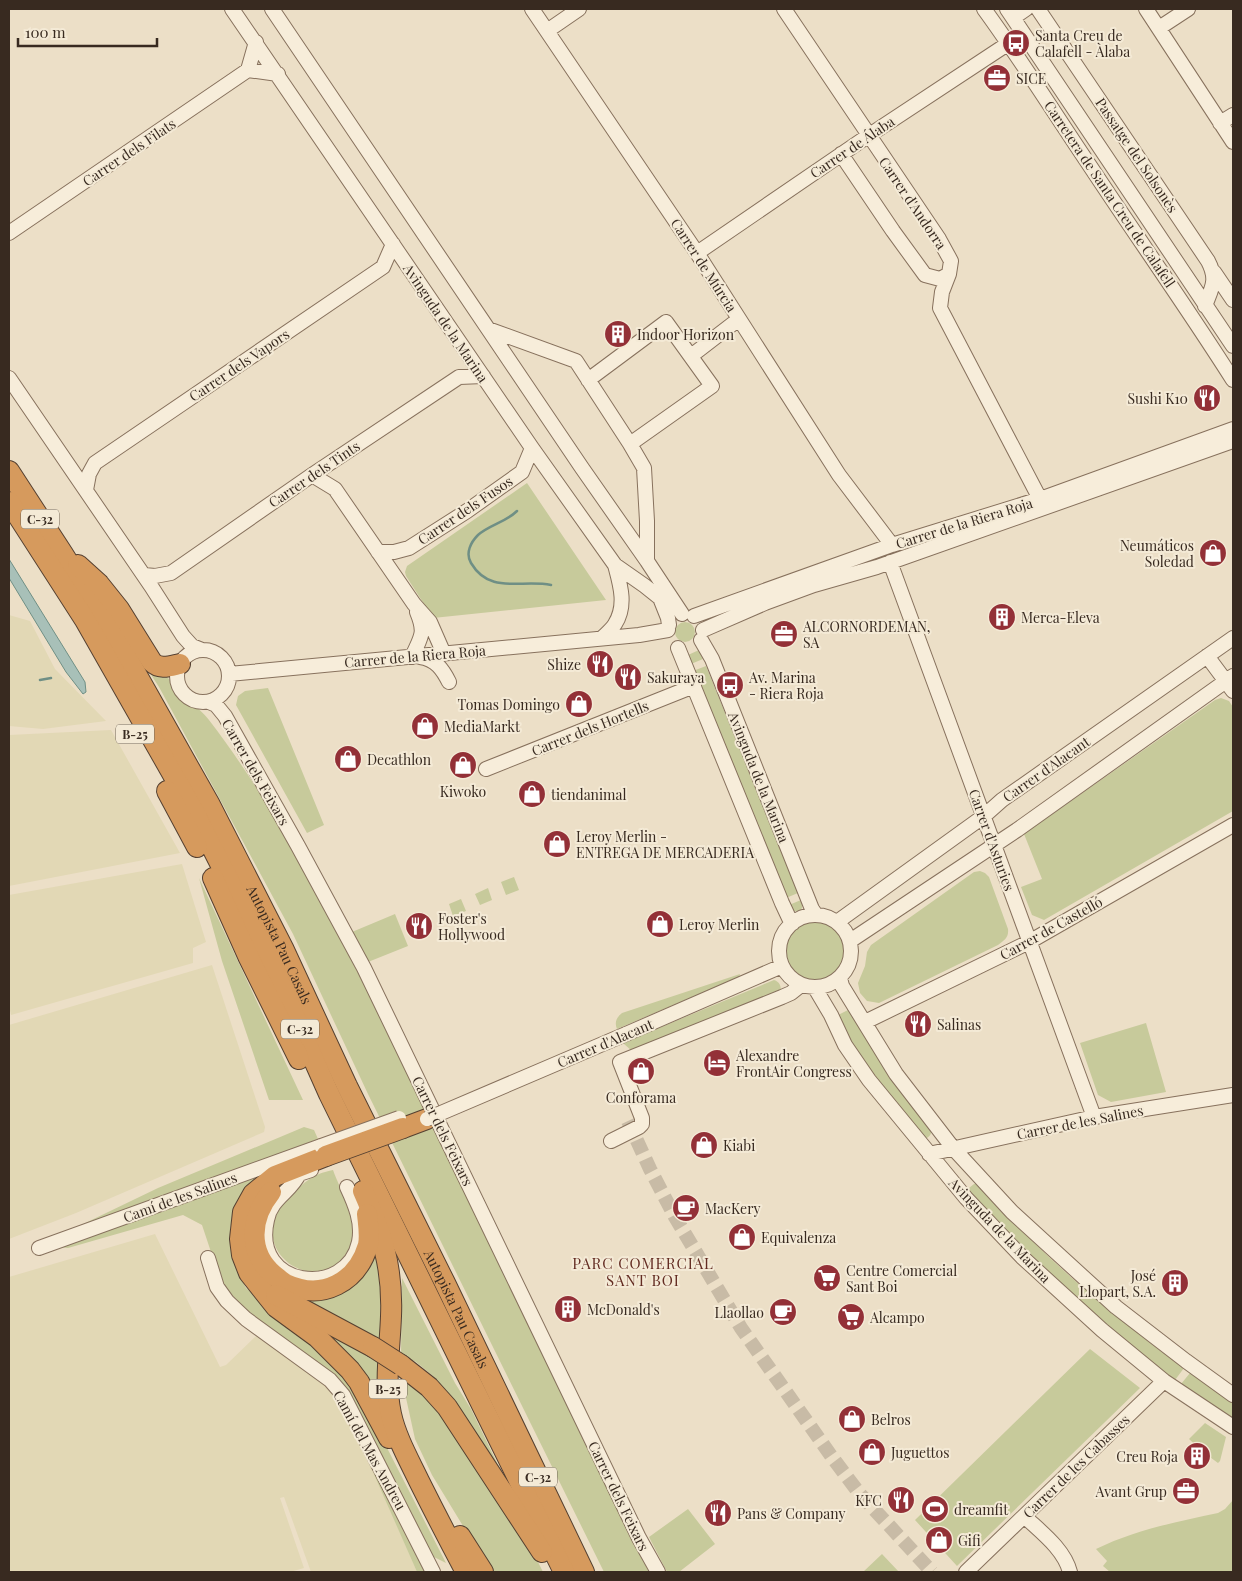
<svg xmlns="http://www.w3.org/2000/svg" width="1242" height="1581" font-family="'Playfair Display',serif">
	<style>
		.farmland { fill: #e2d8b5 }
		.green { fill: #c7ca9b }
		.water { fill: #a8c0b8; stroke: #6f8f85 }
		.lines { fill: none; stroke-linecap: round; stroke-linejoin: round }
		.stream { stroke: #6f8f85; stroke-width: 2.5 }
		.minor-tunnel { stroke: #c8bba6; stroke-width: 14; stroke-dasharray: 14 7; stroke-linecap: butt }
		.minor-casing { stroke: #87715d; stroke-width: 16 }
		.highway-casing { stroke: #554031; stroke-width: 22 }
		.minor { stroke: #f7edda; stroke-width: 14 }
		.highway { stroke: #d69a5d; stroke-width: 20 }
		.minor-bridge-casing { stroke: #87715d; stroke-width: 16; stroke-linecap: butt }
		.highway-bridge-casing { stroke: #554031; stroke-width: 22; stroke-linecap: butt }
		.minor-bridge { stroke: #f7edda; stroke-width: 14 }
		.highway-bridge { stroke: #d69a5d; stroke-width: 20 }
		.labels { text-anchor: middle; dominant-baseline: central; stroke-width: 4; stroke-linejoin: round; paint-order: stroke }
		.shield { fill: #f4ead6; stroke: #706457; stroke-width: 1 }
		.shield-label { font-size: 12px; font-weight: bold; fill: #382a20 }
		.poi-label { font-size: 14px; fill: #382a20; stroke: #f4ead6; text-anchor: start }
		.street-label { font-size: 14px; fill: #382a20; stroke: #f4ead6 }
		.neighbourhood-label { font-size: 15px; letter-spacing: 1px; fill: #632c22; stroke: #f4ead6 }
	</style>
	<rect width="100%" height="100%" fill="#ecdfc7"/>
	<path class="farmland" d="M9,615L30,621L55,669L106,721L43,729L9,726Z
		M111,730L180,853L9,886V735Z
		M182,864L206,942L193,948V963L11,1015L9,1006V895Z
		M212,965L265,1127L264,1132L76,1213L9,1239V1025Z
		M155,1234L220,1367L226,1365L258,1334L332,1389L353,1424L417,1572H311L284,1497L280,1498L304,1568L290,1572H9V1277Z"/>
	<path class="green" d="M527,483L606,600L433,618L406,576L405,572L407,566Z
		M675 632a10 10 0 1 1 20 0a10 10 0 1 1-20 0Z
		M699,650L703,659L691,664L688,655Z
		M140,658C150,664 162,671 170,680C175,685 175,692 180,698C183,702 188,703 193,706C199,708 205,715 209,720C279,811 329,916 381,1018C473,1201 557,1389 649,1572H604L368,1094L293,934L159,687Z
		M706,666L798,893L786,898L693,671Z
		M268,688L324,825L307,833L236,705L238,696L245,691Z
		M1221,698L1229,701L1233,707V811L1044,920L1032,915L1021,887L1042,879L1024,834L1215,700Z
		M980,871L985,873L989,877L1008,929C1009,938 1004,940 998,945L879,1003L867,1001L860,993L858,983L865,966L867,952L871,945L974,872Z
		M514,877L519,890L506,895L501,882Z
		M199,878L303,1100H269L222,961Z
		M488,888L492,900L480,905L475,894Z
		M461,899L466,911L453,916L449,904Z
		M801,900C803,905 803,907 800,911H792L789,905Z
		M395,914L408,946L368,962L352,932Z
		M785 952a31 31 0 1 1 62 0a31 31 0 1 1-62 0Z
		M740,974L739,977L617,1029C614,1022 617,1017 622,1013Z
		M774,980C780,982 781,986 781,992L632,1051L623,1043Z
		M850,1009C872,1052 901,1091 931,1129C932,1134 930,1137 925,1139L889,1099L852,1044L836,1016Z
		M1146,1023L1166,1092L1111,1102L1098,1095L1080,1043Z
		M304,1127L314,1130L318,1139L80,1229L77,1227L158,1188Z
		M333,1170C340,1189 354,1215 354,1235C354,1242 349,1249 345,1255C315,1298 245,1251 284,1203C291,1193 307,1179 319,1174C323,1172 329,1171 333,1170Z
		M265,1171L236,1207L231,1222L230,1246L233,1260L240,1277L246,1288L299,1332L347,1378L384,1442L446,1563L430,1555L341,1386L276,1335L239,1303L221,1282L202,1225L183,1215L68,1248L58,1247Z
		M974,1184H977C1001,1208 1025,1234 1050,1258C1092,1297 1137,1334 1184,1368L1175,1380L1142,1355L1039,1267L968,1191L969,1188Z
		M375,1245L381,1297L380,1342L290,1294Z
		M402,1278L455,1383L471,1409L514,1498L433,1376L416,1362L401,1354Z
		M306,1319L380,1361L381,1402Z
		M1090,1349L1140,1388L957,1566L915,1520Z
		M1190,1373L1233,1403V1421L1181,1384Z
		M401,1375L416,1387L447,1420L524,1534L543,1572H491L432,1475L415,1439Z
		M1205,1423L1226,1437L1220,1461L1218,1463L1203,1452L1189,1439Z
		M373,1472L385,1488L429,1572H417Z
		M1233,1500V1571L1231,1572H1110L1103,1566L1107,1561L1096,1549C1135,1530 1176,1522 1218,1513L1225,1509Z
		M688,1509L715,1544L679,1572H667L649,1537Z
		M882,1554L899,1572H863Z"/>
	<path class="water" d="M9,559L85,682L86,692L83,694L66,672L9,578Z"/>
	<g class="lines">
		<path class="stream" d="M517,511C506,522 489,525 478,535C471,542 465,553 471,563C490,595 521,579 551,585
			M40,680L51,678"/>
		<path class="minor-tunnel" d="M628,1121L650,1169L675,1217L741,1328L832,1457L859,1493L932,1572"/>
		<g class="minor-casing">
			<path id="minor" d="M232,9L532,448L615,565L645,586L660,598L668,618L669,625
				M272,9L582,468L647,561L682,614
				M532,9L697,253L839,475L892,545
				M784,9L939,239L951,261L949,274L940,279L925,275L893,231L841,154
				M984,9C1022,61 1056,116 1092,169C1139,240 1188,309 1233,380
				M1007,9L1233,346
				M1038,9L1208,261C1218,280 1212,287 1205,306
				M1146,9L1233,142
				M1013,18L1026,9
				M1159,28L1188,9
				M547,31L579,9
				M248,70L278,74
				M1220,123L1233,115
				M9,233L248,70L256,42
				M697,253L868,136L1009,43
				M1214,272L1233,300
				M949,274L942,292L940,308L1040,499
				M488,329L576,361L630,444L644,468L647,521V561
				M691,356L739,319
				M9,378L151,586L183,636L192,646L202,650
				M588,380L666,322L712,386L630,444
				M312,475L335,489L414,604L430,622L444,654
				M86,490L89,474L95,463L383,267L393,244
				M378,552H394L409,548L467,511L522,472L532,448
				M890,562L1094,1117
				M144,575L155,576L171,573L312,475L459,377L483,376
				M694,616L892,545L1040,499L1233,429
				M703,630L765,603L814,585L877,567L1233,441
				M602,638C606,634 612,629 615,624C627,605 620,584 615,565
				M701,640L712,659L812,909L816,915
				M678,648L782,903L789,918L793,923
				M177 676a26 26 0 1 1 52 0a26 26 0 1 1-52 0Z
				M1207,656L1233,691
				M412,657C421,636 426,634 417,612
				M420,657C436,659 443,670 449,682
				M229,674L639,635L668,630
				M209,702L216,705L225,716L298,846L364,968L639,1538L658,1572
				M486,769L694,686
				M779 951a36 36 0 1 1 72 0a36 36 0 1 1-72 0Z
				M837,922L984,816L1002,800L1233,638
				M850,941L1017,830L1233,676
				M840,978L842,986L896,1074L953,1148L1012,1212L1116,1307L1186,1361L1233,1395
				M815,988L831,1015L845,1045L869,1080L966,1198L1022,1257L1102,1330L1164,1381L1233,1427
				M865,1022L1029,942L1233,825
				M626,1034L782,966
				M611,1141L639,1127L642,1124V1118L620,1062L782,997L791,993L801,985
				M929,1154L1094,1117L1233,1095
				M311,1170L299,1174C291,1192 271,1198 267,1220C251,1289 347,1299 359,1242C363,1223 355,1204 347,1187
				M39,1248L321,1146
				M208,1258L217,1287L227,1301L246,1319L330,1380L343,1395L433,1572
				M1024,1516C1041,1532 1064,1549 1070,1572
				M966,1572L1164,1381"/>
		</g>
		<g class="highway-casing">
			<g id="highway">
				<path id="s1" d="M9,471L63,554L121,647L210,805L283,948L347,1086L445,1283L584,1572"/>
				<path d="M9,502L85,620L193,810L272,966L329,1094L564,1572"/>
				<path d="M78,565L99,584L119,609L152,662C160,670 170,666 180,664"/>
				<path d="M167,791L197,847"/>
				<path d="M213,878L248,956L299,1059"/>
				<path d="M403,1128L427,1119"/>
				<path d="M326,1156L275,1176L253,1194L243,1212L240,1239L242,1255L249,1273L276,1307L317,1337L350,1370L359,1382L389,1438"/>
				<path d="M363,1191C382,1234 393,1267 391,1316C390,1348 384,1382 391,1414C396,1437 409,1460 419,1481C434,1511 450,1542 466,1572"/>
				<path d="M271,1192C250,1218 247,1252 274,1275C278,1278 282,1282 286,1284C323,1301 357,1282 368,1245C370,1235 368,1224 367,1214"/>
				<path d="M276,1295L373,1347"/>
				<path d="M401,1365L429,1387L447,1407L542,1552"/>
				<path d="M460,1536L483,1572"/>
			</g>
		</g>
		<use href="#minor" class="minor"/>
		<use href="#highway" class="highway"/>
		<g class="minor-bridge-casing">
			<path id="minor-bridge" d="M427,1119L626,1034
				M321,1146L399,1118"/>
		</g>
		<g class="highway-bridge-casing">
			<path id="highway-bridge" d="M326,1156L403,1128
				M373,1347L401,1365"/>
		</g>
		<use href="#minor-bridge" class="minor-bridge"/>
		<use href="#highway-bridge" class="highway-bridge"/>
	</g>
	<defs>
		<g id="bus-disc" transform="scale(1.4375)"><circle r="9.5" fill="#933037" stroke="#f4ead6"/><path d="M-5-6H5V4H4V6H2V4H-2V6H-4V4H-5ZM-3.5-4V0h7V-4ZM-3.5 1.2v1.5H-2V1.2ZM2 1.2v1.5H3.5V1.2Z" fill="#fff"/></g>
		<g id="office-disc" transform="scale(1.4375)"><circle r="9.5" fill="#933037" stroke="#f4ead6"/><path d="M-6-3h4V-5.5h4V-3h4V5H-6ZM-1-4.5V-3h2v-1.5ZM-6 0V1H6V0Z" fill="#fff"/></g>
		<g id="building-disc" transform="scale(1.4375)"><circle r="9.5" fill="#933037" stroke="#f4ead6"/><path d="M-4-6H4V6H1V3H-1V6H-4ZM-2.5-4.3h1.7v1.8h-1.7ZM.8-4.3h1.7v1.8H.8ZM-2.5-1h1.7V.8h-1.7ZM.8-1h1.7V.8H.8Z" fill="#fff"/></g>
		<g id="restaurant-disc" transform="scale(1.4375)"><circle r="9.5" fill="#933037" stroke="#f4ead6"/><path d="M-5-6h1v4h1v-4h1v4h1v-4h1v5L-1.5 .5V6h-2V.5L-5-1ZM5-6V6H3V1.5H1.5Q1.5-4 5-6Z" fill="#fff"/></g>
		<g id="shop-disc" transform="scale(1.4375)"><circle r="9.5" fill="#933037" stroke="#f4ead6"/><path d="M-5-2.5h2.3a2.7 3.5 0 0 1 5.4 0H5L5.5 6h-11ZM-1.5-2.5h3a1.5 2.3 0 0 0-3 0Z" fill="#fff"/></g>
		<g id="hotel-disc" transform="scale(1.4375)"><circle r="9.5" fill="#933037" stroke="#f4ead6"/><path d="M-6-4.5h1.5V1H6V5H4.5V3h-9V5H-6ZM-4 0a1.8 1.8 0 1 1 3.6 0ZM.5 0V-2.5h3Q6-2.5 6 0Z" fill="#fff"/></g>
		<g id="cafe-disc" transform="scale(1.4375)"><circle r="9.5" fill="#933037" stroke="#f4ead6"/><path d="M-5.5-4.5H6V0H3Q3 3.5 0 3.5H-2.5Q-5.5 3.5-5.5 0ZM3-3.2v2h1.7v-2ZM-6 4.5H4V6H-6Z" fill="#fff"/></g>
		<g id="supermarket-disc" transform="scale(1.4375)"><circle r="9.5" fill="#933037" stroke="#f4ead6"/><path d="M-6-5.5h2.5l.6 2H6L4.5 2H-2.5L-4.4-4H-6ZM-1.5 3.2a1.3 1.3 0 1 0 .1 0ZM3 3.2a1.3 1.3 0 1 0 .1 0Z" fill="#fff"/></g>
		<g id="stadium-disc" transform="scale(1.4375)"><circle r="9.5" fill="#933037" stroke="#f4ead6"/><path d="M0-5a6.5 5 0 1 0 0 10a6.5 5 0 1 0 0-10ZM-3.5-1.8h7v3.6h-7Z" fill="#fff"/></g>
	</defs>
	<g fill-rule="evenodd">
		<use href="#bus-disc" x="1016" y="43"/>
		<use href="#office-disc" x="997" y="78"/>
		<use href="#building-disc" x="618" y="334"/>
		<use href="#restaurant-disc" x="1207" y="398"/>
		<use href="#shop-disc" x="1213" y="553"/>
		<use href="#building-disc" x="1002" y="617"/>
		<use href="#office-disc" x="784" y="634"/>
		<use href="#restaurant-disc" x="600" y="664"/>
		<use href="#restaurant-disc" x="628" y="677"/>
		<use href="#bus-disc" x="730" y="685"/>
		<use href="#shop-disc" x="579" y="704"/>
		<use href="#shop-disc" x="425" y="726"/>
		<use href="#shop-disc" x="348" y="759"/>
		<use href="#shop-disc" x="463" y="765"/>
		<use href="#shop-disc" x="532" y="794"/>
		<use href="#shop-disc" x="557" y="844"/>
		<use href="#shop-disc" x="660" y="924"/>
		<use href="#restaurant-disc" x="419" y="926"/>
		<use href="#restaurant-disc" x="918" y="1024"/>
		<use href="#hotel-disc" x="717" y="1063"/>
		<use href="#shop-disc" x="641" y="1071"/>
		<use href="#shop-disc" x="704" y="1145"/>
		<use href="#cafe-disc" x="686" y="1208"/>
		<use href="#shop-disc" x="742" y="1237"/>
		<use href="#supermarket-disc" x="827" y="1278"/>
		<use href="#building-disc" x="1175" y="1283"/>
		<use href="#building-disc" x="568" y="1309"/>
		<use href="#cafe-disc" x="783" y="1312"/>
		<use href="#supermarket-disc" x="851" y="1317"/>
		<use href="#shop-disc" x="852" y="1419"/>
		<use href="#shop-disc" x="872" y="1452"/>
		<use href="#building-disc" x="1197" y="1456"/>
		<use href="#office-disc" x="1186" y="1491"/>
		<use href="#restaurant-disc" x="901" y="1500"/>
		<use href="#stadium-disc" x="935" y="1509"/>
		<use href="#restaurant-disc" x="718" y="1513"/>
		<use href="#shop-disc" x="939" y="1540"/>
	</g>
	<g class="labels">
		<g class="shield">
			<rect x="21" y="509.5" width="38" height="19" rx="4"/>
			<rect x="116" y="724.5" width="38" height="19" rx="4"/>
			<rect x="281" y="1019.5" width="38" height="19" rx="4"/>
			<rect x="369" y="1379.5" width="38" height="19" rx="4"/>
			<rect x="519" y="1467.5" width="38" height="19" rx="4"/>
		</g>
		<g class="shield-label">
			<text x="40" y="519">C-32</text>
			<text x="135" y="734">B-25</text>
			<text x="300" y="1029">C-32</text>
			<text x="388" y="1389">B-25</text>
			<text x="538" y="1477">C-32</text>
		</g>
		<g class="poi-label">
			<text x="1035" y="35">Santa Creu de<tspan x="1035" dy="16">Calafell - Àlaba</tspan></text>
			<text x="1016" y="78">SICE</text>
			<text x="637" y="334">Indoor Horizon</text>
			<text x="1188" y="398" text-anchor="end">Sushi K10</text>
			<text x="1194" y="545" text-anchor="end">Neumáticos<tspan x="1194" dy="16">Soledad</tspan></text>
			<text x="1021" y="617">Merca-Eleva</text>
			<text x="803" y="626">ALCORNORDEMAN,<tspan x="803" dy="16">SA</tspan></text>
			<text x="581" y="664" text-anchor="end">Shize</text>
			<text x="647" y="677">Sakuraya</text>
			<text x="749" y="677">Av. Marina<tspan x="749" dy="16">- Riera Roja</tspan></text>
			<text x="560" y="704" text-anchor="end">Tomas Domingo</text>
			<text x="444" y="726">MediaMarkt</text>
			<text x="367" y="759">Decathlon</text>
			<text x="463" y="791" text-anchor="middle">Kiwoko</text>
			<text x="551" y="794">tiendanimal</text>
			<text x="576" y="836">Leroy Merlin -<tspan x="576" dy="16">ENTREGA DE MERCADERIA</tspan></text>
			<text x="438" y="918">Foster's<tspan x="438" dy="16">Hollywood</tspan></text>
			<text x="679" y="924">Leroy Merlin</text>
			<text x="937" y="1024">Salinas</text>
			<text x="736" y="1055">Alexandre<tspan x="736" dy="16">FrontAir Congress</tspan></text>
			<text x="641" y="1097" text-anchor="middle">Conforama</text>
			<text x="723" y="1145">Kiabi</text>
			<text x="705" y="1208">MacKery</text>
			<text x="761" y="1237">Equivalenza</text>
			<text x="846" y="1270">Centre Comercial<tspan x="846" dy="16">Sant Boi</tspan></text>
			<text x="1156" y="1275" text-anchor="end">José<tspan x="1156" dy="16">Llopart, S.A.</tspan></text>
			<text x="587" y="1309">McDonald's</text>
			<text x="764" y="1312" text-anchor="end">Llaollao</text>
			<text x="870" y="1317">Alcampo</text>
			<text x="871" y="1419">Belros</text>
			<text x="891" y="1452">Juguettos</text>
			<text x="1178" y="1456" text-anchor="end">Creu Roja</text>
			<text x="1167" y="1491" text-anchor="end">Avant Grup</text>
			<text x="882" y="1500" text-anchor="end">KFC</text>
			<text x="954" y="1509">dreamfit</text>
			<text x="737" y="1513">Pans &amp; Company</text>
			<text x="958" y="1540">Gifi</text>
		</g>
		<g class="street-label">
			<text transform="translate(852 147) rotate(-34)">Carrer de Álaba</text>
			<text transform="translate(129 152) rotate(-34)">Carrer dels Filats</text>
			<text transform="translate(1137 155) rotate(56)">Passatge del Solsonès</text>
			<text transform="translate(1110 194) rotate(56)">Carretera de Santa Creu de Calafell</text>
			<text transform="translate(913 203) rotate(56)">Carrer d'Andorra</text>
			<text transform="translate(704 265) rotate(57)">Carrer de Múrcia</text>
			<text transform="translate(446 323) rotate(56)">Avinguda de la Marina</text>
			<text transform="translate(239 365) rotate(-34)">Carrer dels Vapors</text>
			<text transform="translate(314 474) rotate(-34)">Carrer dels Tints</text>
			<text transform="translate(465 510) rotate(-34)">Carrer dels Fusos</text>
			<text transform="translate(964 523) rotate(-17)">Carrer de la Riera Roja</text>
			<text transform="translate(415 656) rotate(-5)">Carrer de la Riera Roja</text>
			<text transform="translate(590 728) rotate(-22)">Carrer dels Hortells</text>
			<text transform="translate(1046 769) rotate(-35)">Carrer d'Alacant</text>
			<text transform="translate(256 772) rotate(60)">Carrer dels Feixars</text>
			<text transform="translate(759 777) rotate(68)">Avinguda de la Marina</text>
			<text transform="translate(992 840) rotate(70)">Carrer d'Asturies</text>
			<text transform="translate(1051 928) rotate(-29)">Carrer de Castelló</text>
			<text stroke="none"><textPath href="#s1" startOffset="546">Autopista Pau Casals</textPath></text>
			<text transform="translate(605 1043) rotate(-23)">Carrer d'Alacant</text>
			<text transform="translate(1080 1122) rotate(-11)">Carrer de les Salines</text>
			<text transform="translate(443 1131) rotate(64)">Carrer dels Feixars</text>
			<text transform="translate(180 1197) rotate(-20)">Camí de les Salines</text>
			<text transform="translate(1000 1230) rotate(46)">Avinguda de la Marina</text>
			<text stroke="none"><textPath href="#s1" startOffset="951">Autopista Pau Casals</textPath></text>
			<text transform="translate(370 1450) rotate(61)">Camí del Mas Andreu</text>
			<text transform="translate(1076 1466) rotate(-44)">Carrer de les Cabasses</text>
			<text transform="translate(619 1496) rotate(64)">Carrer dels Feixars</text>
		</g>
		<g class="neighbourhood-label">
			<text x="643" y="1263">PARC COMERCIAL<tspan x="643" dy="17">SANT BOI</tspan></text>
		</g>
	</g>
	<rect width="1242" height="1581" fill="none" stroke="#382a20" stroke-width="20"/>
	<path d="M18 38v8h139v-8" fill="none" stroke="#382a20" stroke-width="2.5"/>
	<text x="25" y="38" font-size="15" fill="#382a20" stroke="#f4ead6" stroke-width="4" paint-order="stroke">100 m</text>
</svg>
